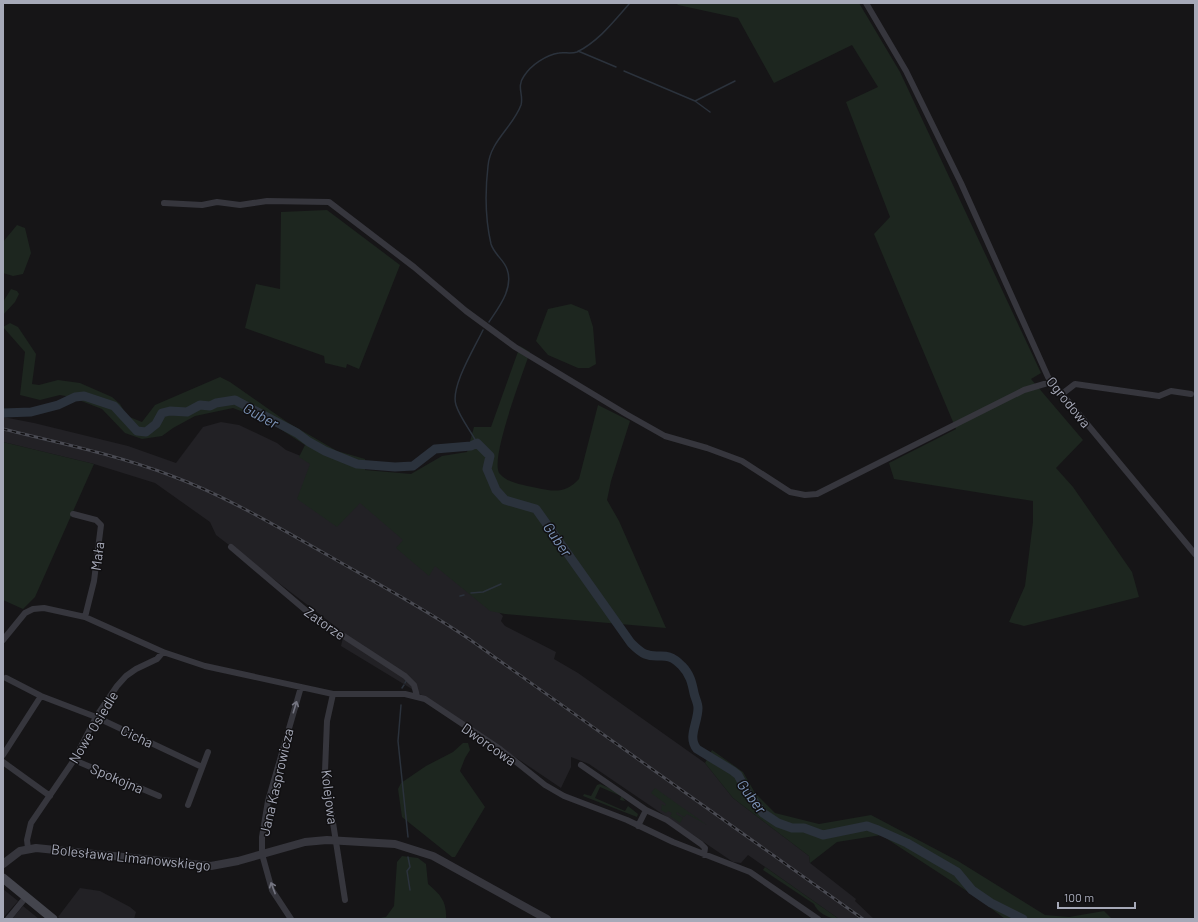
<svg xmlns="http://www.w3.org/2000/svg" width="1198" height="922" font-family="Barlow,sans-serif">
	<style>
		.built { fill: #222125 }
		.green { fill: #1d261f }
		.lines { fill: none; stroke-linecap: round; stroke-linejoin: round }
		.stream { stroke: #2b323c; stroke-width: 1.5 }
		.river { stroke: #2b323c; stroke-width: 9 }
		.minor { stroke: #36363d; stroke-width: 6 }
		.tertiary { stroke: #36363d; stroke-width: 8 }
		.secondary { stroke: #44454d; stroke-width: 9 }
		.rail-casing { stroke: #494a52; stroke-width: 3 }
		.rail { stroke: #111012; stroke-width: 1.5; stroke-dasharray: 4.5; stroke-linecap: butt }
		.oneway { stroke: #747581 }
		.labels { text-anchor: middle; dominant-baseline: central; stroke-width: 3; stroke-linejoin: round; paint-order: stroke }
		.street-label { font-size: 14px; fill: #a6a9b8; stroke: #111012 }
		.water-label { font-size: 15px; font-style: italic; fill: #7b92b6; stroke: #111012 }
	</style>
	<rect width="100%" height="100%" fill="#161517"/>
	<path class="built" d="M3,417L34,423L128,446L176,463L203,427L221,422L239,425L277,443L286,450L350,476L503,616L501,621L505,626L556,652L554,659L578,673L705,763L733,798L809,856L810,863L856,899L855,901L874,919H839L748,855L741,863L733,862L589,764L571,757V767L561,788L435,703L341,646L344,633L216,535L210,522L155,483L94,464L3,442Z
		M80,888L100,891L130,907L136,912L134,919H61L58,917Z
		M3,889L18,901L3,918Z
		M23,906L39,919H12Z"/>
	<path class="green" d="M676,3H859L900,72L1041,373L1031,379L1083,440L1056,468L1073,487L1132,572L1139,597L1024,626L1009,622L1025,586L1033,522V501L894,479L889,463L956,429L874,234L890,217L846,102L878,87L852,45L774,83L738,18L678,5Z
		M327,210L400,265L359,369L347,364L346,368L325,363L324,356L245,328L256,284L280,289L281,212Z
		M17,225L25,228L31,253L23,274L13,276L3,273V242Z
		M11,289L17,291L19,294L15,302L3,315V302Z
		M571,304L588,311L593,327L596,364L589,368H578L548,355L536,341L548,309Z
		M10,323L18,327L36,354L32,384L39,385L58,380L80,383L112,397L120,404L127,416L142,422L155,405L220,377L230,382L287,422L337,451L365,459V470L411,474L442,456L467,452L474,427H491L520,346L530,352C524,370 488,463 500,474C509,484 525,485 537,488C555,492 566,493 579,479L598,405L630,421L611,481L607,500L619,521L666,628L505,614L490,611L435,566L429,576L396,548L403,540L360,503L337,527L297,499L310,464L299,457L305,445L271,423L233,408L195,416L173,428L162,436L142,439L125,433L102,409L71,397L60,395L40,400L20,395L25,352L3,327Z
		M3,442L94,464L35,597L23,609L3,600Z
		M463,743H468L470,750L465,758L460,771L485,807L455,857H452L402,817L398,789L401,783L426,766L453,752Z
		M712,750L743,772L755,793L775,813L819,824L871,815L958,861L1045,915L1069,917L1104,911L1112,919H1005L979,899L881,835L837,842L810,863L809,856L733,798L705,763Z
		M600,784C609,788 621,792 625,801L620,800L621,796L600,787L595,798L625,811L628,806L638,814L637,817L583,796L584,794L591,796L597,785Z
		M655,788L707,825L687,814L684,817L677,812L676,814L683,818L680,823L670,816L672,813L668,811L666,813L661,810L662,804L665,806L666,804L651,793Z
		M402,856L418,858L426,864L428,884C441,895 447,902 446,919H374L386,917L394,906L397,862Z
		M765,867L839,919C828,919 817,912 814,904L763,870Z"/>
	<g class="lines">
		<path class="stream" d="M578,51L616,67
			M624,71L695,101L710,112
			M695,101L735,81
			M489,322C499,307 514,288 507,269C504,260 494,254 491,244C485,218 485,192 488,166C490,141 513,127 521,105C524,95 516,87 524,76C531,65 546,55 559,53C564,52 571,54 577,52C599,41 614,21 630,3
			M477,443C471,431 460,418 456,405C450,387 475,347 483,330
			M471,593L483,592L501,584
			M460,596L464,595
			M405,683L406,681
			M402,688L404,685
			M401,705L398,741L408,837
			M408,857L410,867L407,871L410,890"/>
		<path class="river" d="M3,413L31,412L58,405L75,397L84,396L114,406L137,431L146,432L156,424L162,413L170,411L187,412L200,405L210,406L216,403L235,400L297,433L309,442L325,451L357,464L395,467L413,466L435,449L471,446L477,443L490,456L487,469L496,490L505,500L536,509L631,643C635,647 640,652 645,654C659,660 666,649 682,666C690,674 692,683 694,693C695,698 698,703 698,708C698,723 687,737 697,749L733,771L738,775L747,792L763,813L778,823L792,828H804L823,835L867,826L878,830L907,843L957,872L972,890L991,903L1023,919"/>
		<path class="minor" d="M866,3L906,71L961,183L1048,377L1195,554
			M164,203L202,205L217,202L240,205L267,201L329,202L414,267L466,311L515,347L626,414L665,436L707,448L742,461L790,492L805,495L817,494L1024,390L1051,382
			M1062,394L1075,384L1159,396L1171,391L1191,394
			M73,514L96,520L101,525L94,581L85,617
			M231,547L310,614L405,676L414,685L417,696
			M3,640L25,613L33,609L44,608L85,617L163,652L205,666L333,694H405L425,699L500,749L545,785L564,796L627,820L673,842L750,872L818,919
			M6,678L41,696L96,717L202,767
			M333,694L327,721L325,771L345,900
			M3,755L41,696
			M74,760L159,796
			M3,762L50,796
			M581,765L646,810L667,820L701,844L705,848L704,855
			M188,805L208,752
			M638,826L646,810
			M28,848L27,840L31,823L74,760L96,717L117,686L126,676L136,669L157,659L163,652
			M8,919L26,897
			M291,919L272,890L262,854V837L268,801L301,687"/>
		<path class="tertiary" d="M3,864L20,851L36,848L211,866L238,861L305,842L327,840L395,844L433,856L547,919"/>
		<path class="secondary" d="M3,878L53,919"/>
		<g class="rail-casing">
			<path id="rail" d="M3,429C60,443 117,455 172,476C228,497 279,528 331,557C378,584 425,609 469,639L863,919"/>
		</g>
		<use href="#rail" class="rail"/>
	</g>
	<defs><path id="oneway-shaft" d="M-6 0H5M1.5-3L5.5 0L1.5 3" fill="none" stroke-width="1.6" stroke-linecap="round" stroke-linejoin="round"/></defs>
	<g class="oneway">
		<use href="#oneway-shaft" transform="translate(295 707) rotate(-73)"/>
		<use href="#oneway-shaft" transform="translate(273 888) rotate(-111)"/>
	</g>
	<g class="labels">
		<g class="street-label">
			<text transform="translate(1069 402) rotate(51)">Ogrodowa</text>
			<text transform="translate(97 556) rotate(-82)">Mała</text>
			<text transform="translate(325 623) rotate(35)">Zatorze</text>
			<text transform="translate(93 727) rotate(-59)">Nowe Osiedle</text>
			<text transform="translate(137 736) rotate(25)">Cicha</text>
			<text transform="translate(489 744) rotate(35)">Dworcowa</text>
			<text transform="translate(117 778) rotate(23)">Spokojna</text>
			<text transform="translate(276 782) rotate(-77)">Jana Kasprowicza</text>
			<text transform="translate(330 797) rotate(83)">Kolejowa</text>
			<text transform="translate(131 857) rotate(6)">Bolesława Limanowskiego</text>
		</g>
		<g class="water-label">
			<text transform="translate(261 415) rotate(29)">Guber</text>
			<text transform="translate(558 539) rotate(55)">Guber</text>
			<text transform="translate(752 796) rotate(53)">Guber</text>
		</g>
	</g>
	<rect width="1198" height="922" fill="none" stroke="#a6a9b8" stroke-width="8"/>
	<path d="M1058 902v6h77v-6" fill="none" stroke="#a6a9b8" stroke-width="2"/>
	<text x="1064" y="902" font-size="12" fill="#a6a9b8" stroke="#111012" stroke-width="3" paint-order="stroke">100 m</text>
</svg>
